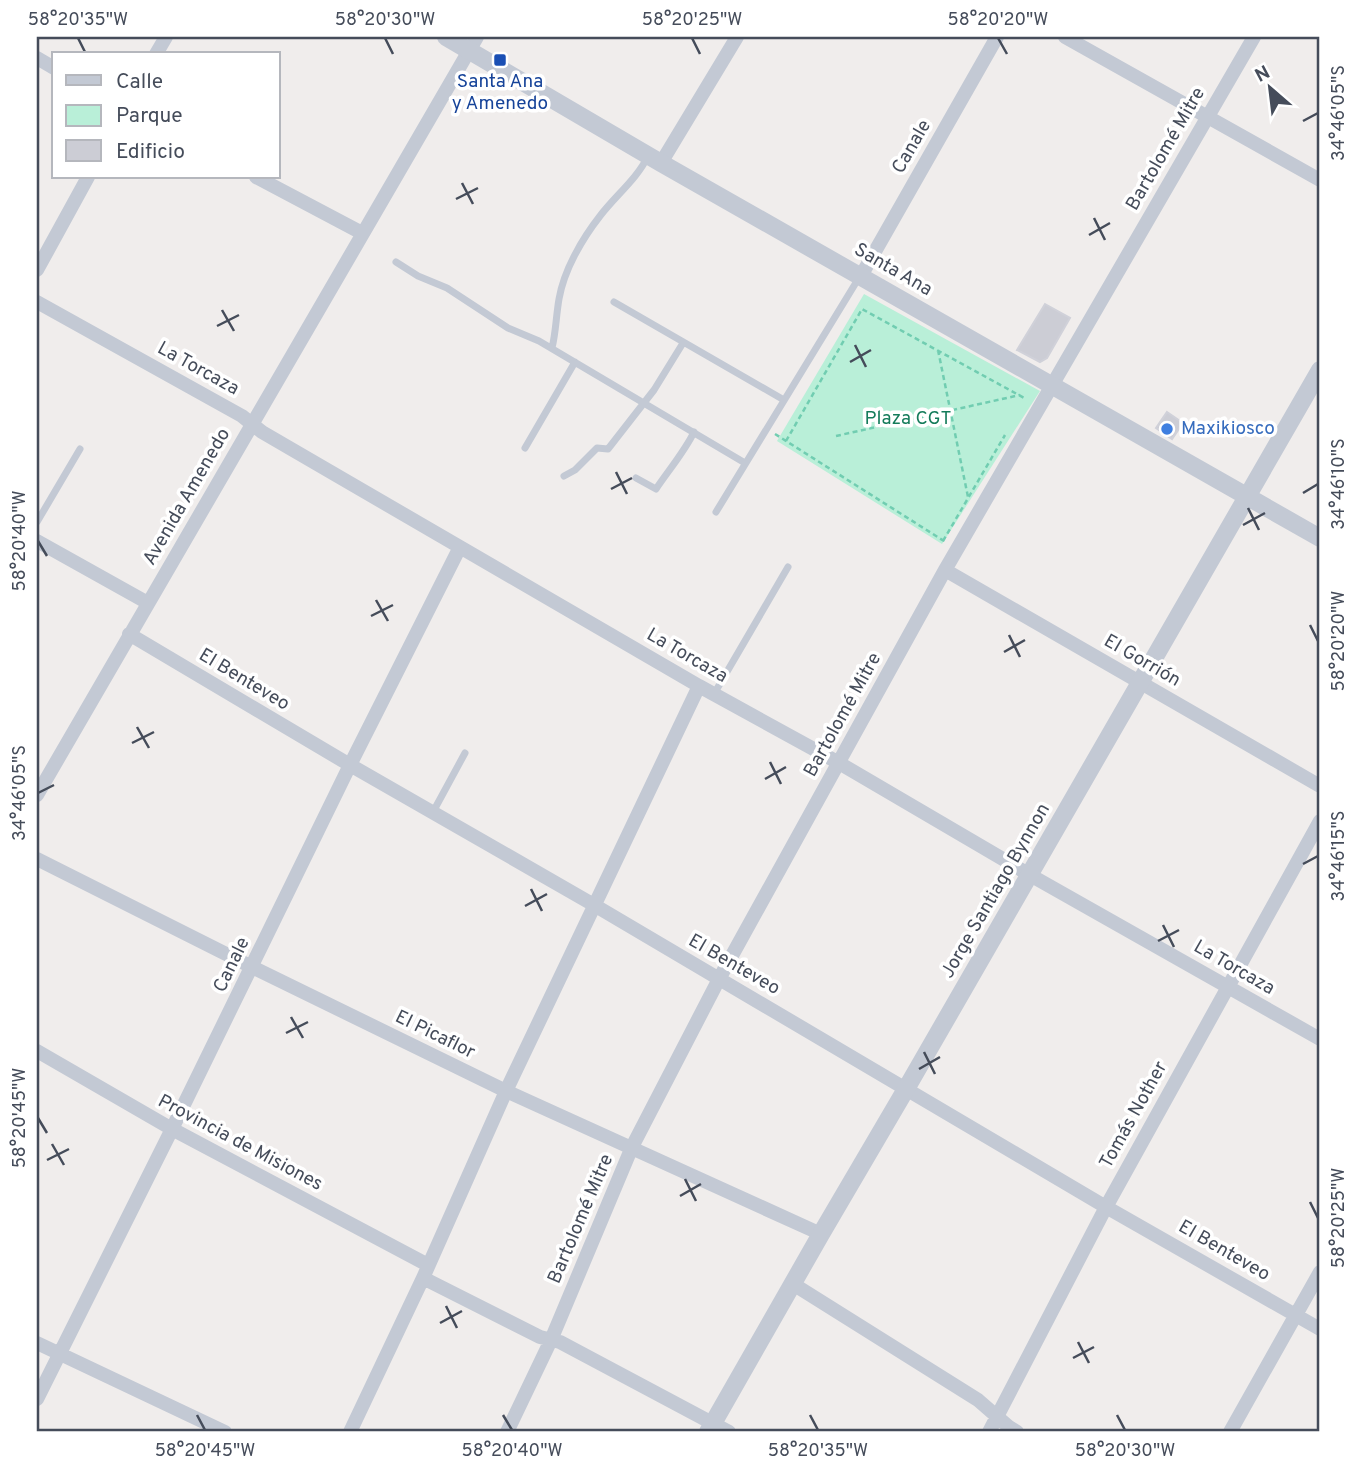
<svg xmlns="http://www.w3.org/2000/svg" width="1357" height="1469" font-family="Overpass,sans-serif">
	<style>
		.green { fill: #b9efd8 }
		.building { fill: #cccdd5; stroke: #d0d1d9; stroke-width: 2 }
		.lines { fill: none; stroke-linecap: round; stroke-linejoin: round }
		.path { stroke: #71cdb1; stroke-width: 2.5; stroke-dasharray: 5 3.5; stroke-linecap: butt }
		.service { stroke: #c3c9d4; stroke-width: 7 }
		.minor { stroke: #c3c9d4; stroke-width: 14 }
		.tertiary { stroke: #c3c9d4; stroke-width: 18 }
		.ticks { fill: none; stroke: #454c5a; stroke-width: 2.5 }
		.transit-dot { fill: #1a4fb4; stroke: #fff; stroke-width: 2.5 }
		.shop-dot { fill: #3f7fe0; stroke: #fff; stroke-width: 2.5 }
		.labels { text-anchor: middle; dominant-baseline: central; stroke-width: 7; stroke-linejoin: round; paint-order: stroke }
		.transit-label { font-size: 19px; fill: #164399; stroke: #fff }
		.street-label { font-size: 19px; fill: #454c5a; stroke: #fff }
		.park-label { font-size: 19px; fill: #157c5b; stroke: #fff }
		.shop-label { font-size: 19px; fill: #366cbe; stroke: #fff; text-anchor: start }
		.neatline { fill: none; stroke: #454c5a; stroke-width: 2.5 }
		.ticks-label { font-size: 18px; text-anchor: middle; fill: #454c5a }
	</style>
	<rect width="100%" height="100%" fill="#f0edec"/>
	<path class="green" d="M864,294L1040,391L942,544L777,441Z"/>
	<path class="building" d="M1045,304L1070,318L1047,358L1040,362L1017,350Z
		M1167,412L1183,423L1172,439L1156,428Z"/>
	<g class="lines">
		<path class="path" d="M938,350L968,497
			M775,434L944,541
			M836,436L1020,395
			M786,441L862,309L1026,399
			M943,541L1005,435"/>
		<path class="service" d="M396,262L418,276L447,288L508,328L539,341L745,463
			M614,302L784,400
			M552,348C556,332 556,316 559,299C564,270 582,239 600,216C615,196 637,179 648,156
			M525,448L575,362
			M564,476L575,470L597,448L608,449L654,390L683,343
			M636,478L656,489C668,471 685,451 694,432
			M716,512L860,276
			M37,522L80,449
			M714,694L788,567
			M433,812L465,753"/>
		<path class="minor" d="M1065,37L1320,180
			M156,54L166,37
			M37,58L54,68
			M661,163L737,37
			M256,177L362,233
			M37,270L88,177
			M861,276L997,37
			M37,302L242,416L262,432L699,686L839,763L1030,875L1320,1039
			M37,541L148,603
			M945,570L1320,786
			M129,634L350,765L594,905L1106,1207L1320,1329
			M37,795L477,37
			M37,859L252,967L506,1091L821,1234
			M37,1051L172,1129L428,1265
			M423,1278L540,1337L560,1342L729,1432
			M793,1284L978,1400L1009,1427L1017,1432
			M37,1343L225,1432
			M37,1399L172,1129L350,765L460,547
			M350,1432L423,1278L506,1091L699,686
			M507,1432L551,1340L632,1147L719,979L945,570L1254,37
			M989,1432L1106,1207L1320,821
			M1230,1432L1320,1272"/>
		<path class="tertiary" d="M446,37L661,163L1320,538
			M708,1432L821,1234L906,1089L1320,370"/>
	</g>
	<path class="ticks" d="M78,38L86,54M385,38L393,54M692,38L700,54M998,38L1007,54M1303,121L1318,113M462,183L473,204M456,199L478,188M1094,218L1105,240M1089,235L1110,223M222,310L234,331M217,326L239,315M855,345L866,367M850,362L871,350M616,472L627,494M611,489L632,478M1303,493L1318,484M1248,508L1259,530M1243,525L1265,513M38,541L47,556M376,600L388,621M371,616L393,605M1310,625L1318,641M1009,635L1020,657M1004,652L1025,640M137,727L149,748M132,743L154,732M770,762L781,784M765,779L786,767M38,793L54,785M1303,864L1318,856M531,889L542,911M525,906L547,894M1163,925L1174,947M1158,941L1179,930M291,1017L303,1038M286,1033L308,1022M924,1052L935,1074M919,1069L940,1057M38,1118L47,1133M52,1144L64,1165M47,1160L69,1149M685,1179L696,1201M680,1196L701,1184M1310,1202L1318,1218M446,1306L457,1328M440,1323L462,1311M1078,1342L1089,1363M1073,1358L1094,1347M197,1415L205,1430M503,1415L512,1430M810,1415L818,1430M1117,1415L1125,1430"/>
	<rect class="transit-dot" x="493" y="53" width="14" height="14" rx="3.5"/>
	<circle class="shop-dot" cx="1167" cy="429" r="7"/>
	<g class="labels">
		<g class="transit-label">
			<text x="500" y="82">Santa Ana<tspan x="500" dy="22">y Amenedo</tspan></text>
		</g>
		<g class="street-label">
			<text transform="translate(912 147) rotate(-60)">Canale</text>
			<text transform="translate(1166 149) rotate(-60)">Bartolomé Mitre</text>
			<text transform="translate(893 270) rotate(30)">Santa Ana</text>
			<text transform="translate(198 369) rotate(29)">La Torcaza</text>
			<text transform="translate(187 497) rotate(-60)">Avenida Amenedo</text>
			<text transform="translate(687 656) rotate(30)">La Torcaza</text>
			<text transform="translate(1142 661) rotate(30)">El Gorrión</text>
			<text transform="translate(244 680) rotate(31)">El Benteveo</text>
			<text transform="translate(843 715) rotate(-61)">Bartolomé Mitre</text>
			<text transform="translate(996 891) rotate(-60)">Jorge Santiago Bynnon</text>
			<text transform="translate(232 965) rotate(-64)">Canale</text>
			<text transform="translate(734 965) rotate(30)">El Benteveo</text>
			<text transform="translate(1234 968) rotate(30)">La Torcaza</text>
			<text transform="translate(435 1035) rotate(26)">El Picaflor</text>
			<text transform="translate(1134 1115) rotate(-61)">Tomás Nother</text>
			<text transform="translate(240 1143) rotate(28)">Provincia de Misiones</text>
			<text transform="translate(581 1219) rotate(-67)">Bartolomé Mitre</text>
			<text transform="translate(1224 1251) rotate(30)">El Benteveo</text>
		</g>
		<g class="park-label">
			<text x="908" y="419">Plaza CGT</text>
		</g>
		<g class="shop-label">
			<text x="1181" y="429">Maxikiosco</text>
		</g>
	</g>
	<rect width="1357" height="1469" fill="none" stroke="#ffffff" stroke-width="77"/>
	<rect x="52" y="52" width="228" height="126" fill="#ffffff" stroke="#b5b7bd" stroke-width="2"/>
	<rect x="66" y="75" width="35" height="10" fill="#c3c9d4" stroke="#b5b7bd" stroke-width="2"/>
	<text x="116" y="88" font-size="21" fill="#454c5a">Calle</text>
	<rect x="66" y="105" width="35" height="21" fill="#b9efd8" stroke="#b5b7bd" stroke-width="2"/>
	<text x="116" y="122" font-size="21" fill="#454c5a">Parque</text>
	<rect x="66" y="140" width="35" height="21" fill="#cccdd5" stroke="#b5b7bd" stroke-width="2"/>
	<text x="116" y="158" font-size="21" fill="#454c5a">Edificio</text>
	<g transform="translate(1270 88) rotate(332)" stroke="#ffffff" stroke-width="5" paint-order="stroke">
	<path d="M0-5L12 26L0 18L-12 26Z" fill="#454c5a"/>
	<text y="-10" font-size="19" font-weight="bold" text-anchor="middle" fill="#454c5a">N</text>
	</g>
	<rect x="38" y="38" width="1280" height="1392" class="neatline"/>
	<g class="ticks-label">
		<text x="78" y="25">58°20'35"W</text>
		<text x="385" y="25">58°20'30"W</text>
		<text x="692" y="25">58°20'25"W</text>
		<text x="998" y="25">58°20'20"W</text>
		<text transform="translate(1338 113) rotate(-90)" y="6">34°46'05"S</text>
		<text transform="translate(1338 484) rotate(-90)" y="6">34°46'10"S</text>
		<text transform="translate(19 541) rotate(-90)" y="6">58°20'40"W</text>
		<text transform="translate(1338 641) rotate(-90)" y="6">58°20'20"W</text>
		<text transform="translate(19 793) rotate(-90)" y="6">34°46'05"S</text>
		<text transform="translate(1338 856) rotate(-90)" y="6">34°46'15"S</text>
		<text transform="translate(19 1118) rotate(-90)" y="6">58°20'45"W</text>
		<text transform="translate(1338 1218) rotate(-90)" y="6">58°20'25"W</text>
		<text x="205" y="1456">58°20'45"W</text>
		<text x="512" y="1456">58°20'40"W</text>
		<text x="818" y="1456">58°20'35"W</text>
		<text x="1125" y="1456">58°20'30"W</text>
	</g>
</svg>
